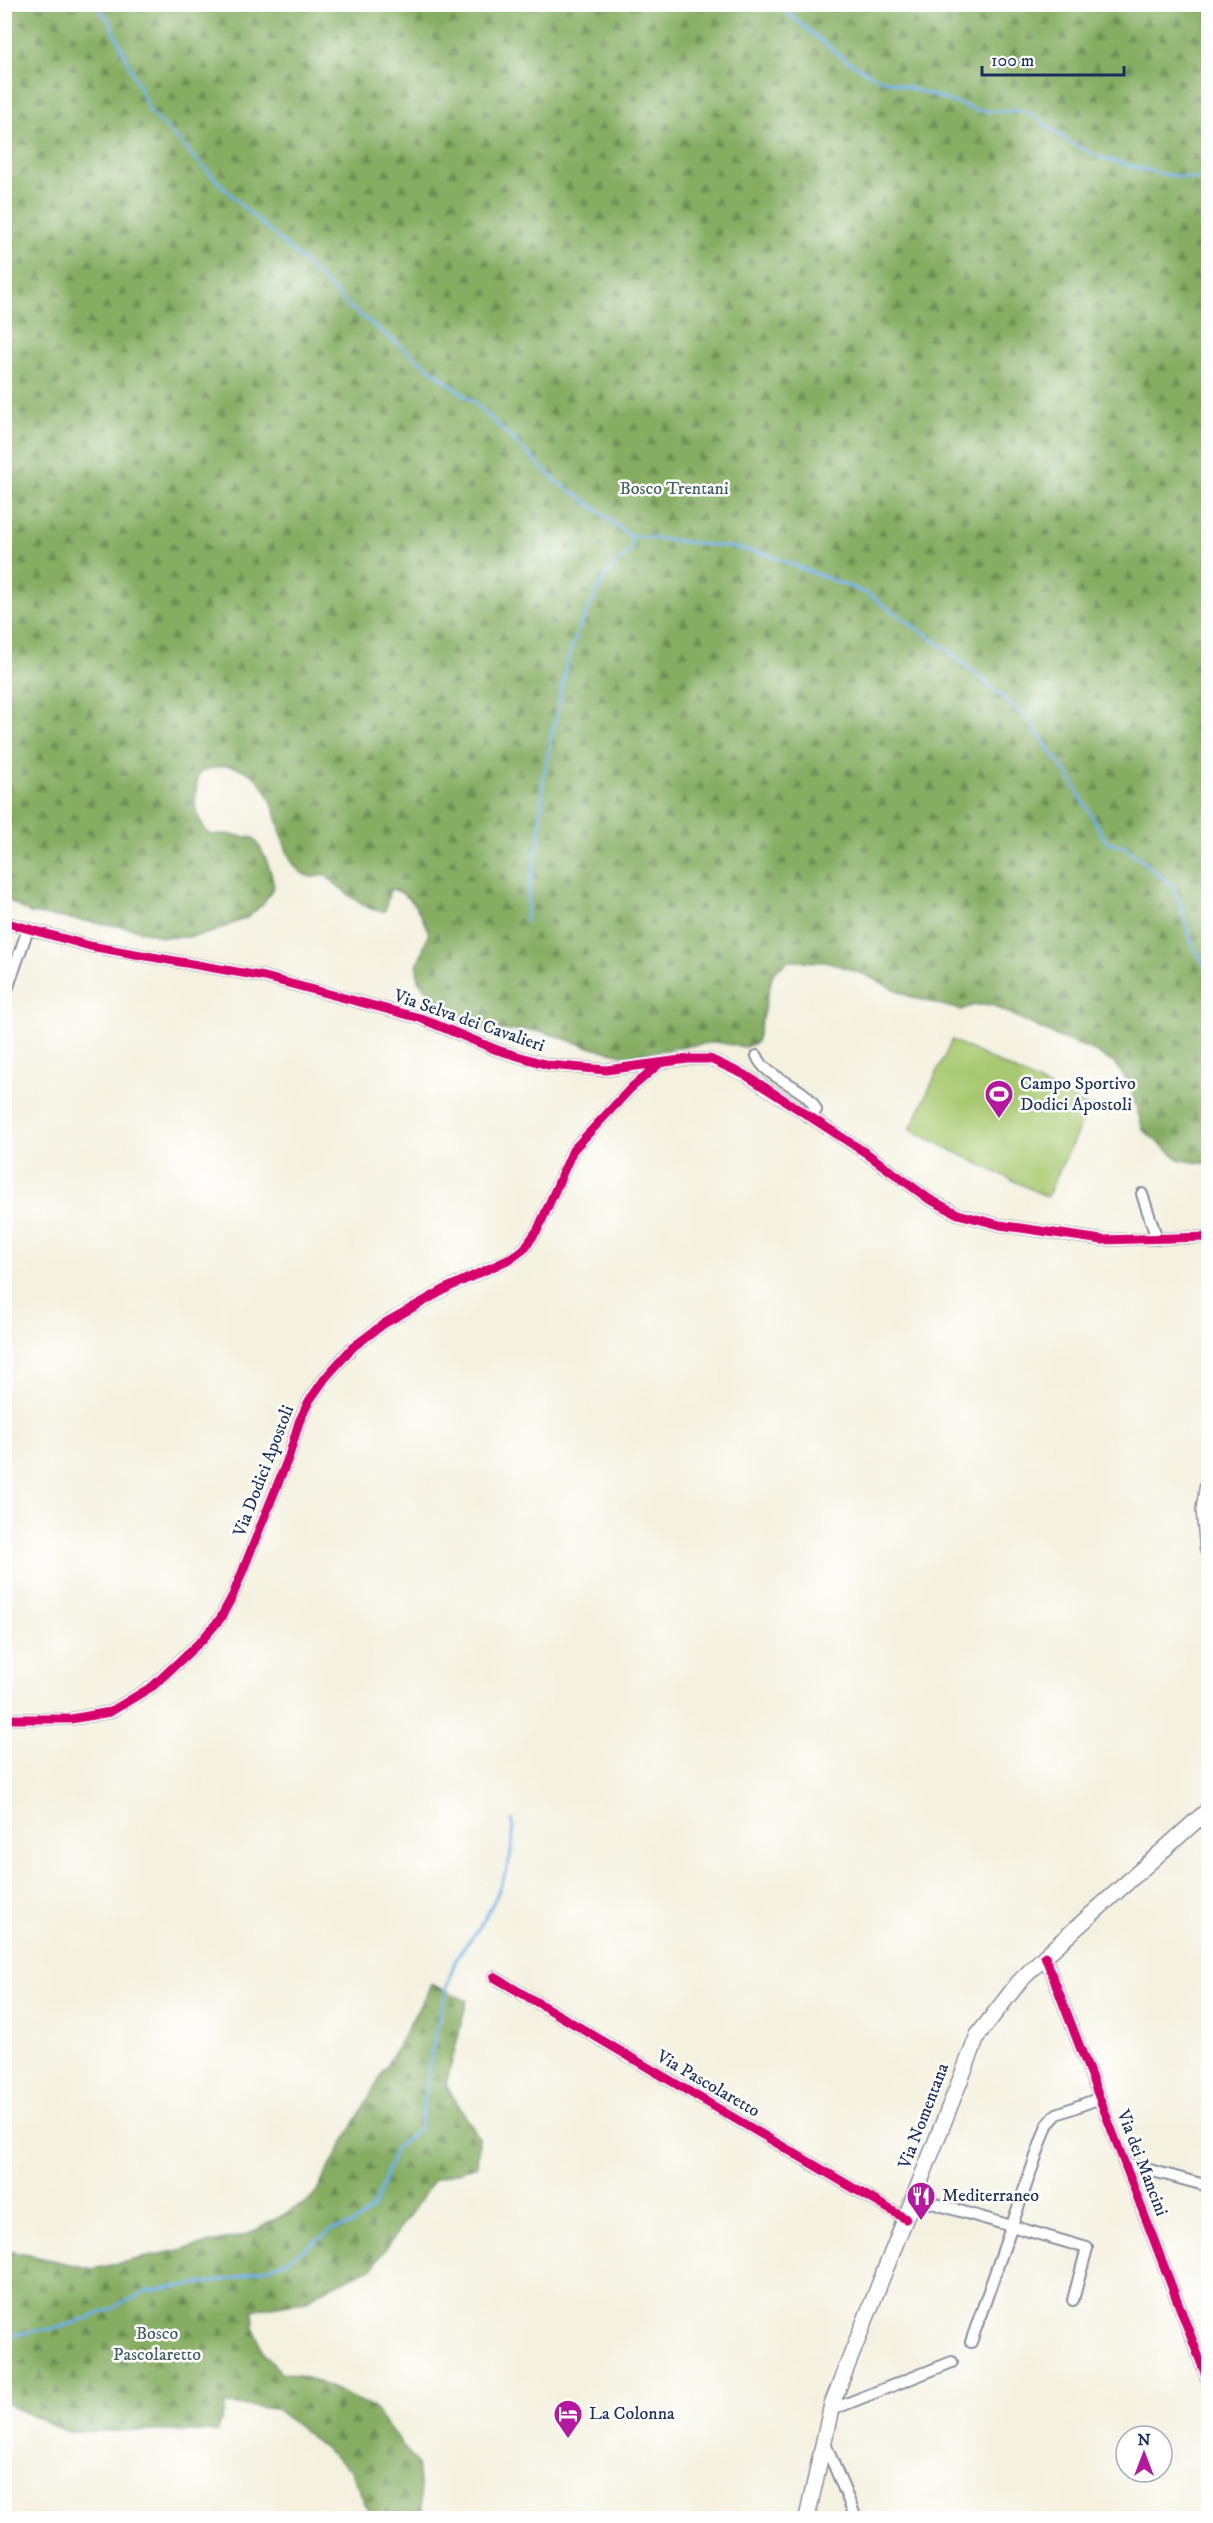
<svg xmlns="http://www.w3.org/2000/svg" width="1213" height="2523" font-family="'IM FELL DW Pica',serif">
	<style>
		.green { fill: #a9c970; stroke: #627c67; stroke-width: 1.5 }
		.forest { fill: url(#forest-firs); stroke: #506e60; stroke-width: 1.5 }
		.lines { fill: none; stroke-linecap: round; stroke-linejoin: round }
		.stream { stroke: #70b1e4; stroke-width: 3 }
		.street-casing { stroke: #88909e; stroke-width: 14 }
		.secondary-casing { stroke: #88909e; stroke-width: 18 }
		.street { stroke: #fff; stroke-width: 10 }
		.secondary { stroke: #fff; stroke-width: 15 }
		.cycleway-casing { stroke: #fff; stroke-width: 13 }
		.cycleway { stroke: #d6006c; stroke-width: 9 }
		.labels { text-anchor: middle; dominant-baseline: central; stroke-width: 5; stroke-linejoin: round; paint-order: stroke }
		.park-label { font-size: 18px; fill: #465d63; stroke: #fff }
		.street-label { font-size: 18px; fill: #1b2f5e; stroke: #fff }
		.poi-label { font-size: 18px; fill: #1b2f5e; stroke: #fff; text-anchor: start }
	</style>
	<defs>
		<pattern id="forest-firs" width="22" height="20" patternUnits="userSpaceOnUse" patternTransform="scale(1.5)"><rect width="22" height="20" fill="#86ad62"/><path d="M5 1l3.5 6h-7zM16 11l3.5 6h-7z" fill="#6d8d54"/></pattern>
	</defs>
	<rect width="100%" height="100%" fill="#fff"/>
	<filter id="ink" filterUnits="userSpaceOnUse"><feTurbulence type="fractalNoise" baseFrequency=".0167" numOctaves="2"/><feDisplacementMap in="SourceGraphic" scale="12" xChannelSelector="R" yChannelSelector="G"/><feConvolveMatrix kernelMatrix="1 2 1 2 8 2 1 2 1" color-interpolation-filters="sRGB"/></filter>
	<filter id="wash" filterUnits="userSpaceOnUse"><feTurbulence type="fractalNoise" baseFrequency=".008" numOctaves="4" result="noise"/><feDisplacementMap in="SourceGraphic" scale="24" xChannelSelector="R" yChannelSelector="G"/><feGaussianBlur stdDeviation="1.35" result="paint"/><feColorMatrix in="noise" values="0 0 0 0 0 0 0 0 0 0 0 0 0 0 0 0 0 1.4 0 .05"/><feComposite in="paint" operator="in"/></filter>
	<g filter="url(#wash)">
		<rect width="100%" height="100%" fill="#f4f1df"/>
		<path class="green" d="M952,1040L1089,1107L1047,1197L910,1130Z"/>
		<path class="forest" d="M5,4L1208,5V1164L1180,1160L1143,1130L1129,1083L1114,1063L1090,1049L1058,1037L992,1005H974L961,1010L911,997L863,974L829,962L789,961L773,973L756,1043L745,1047L715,1042L627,1056L589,1047L547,1033L528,1030L486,1031L442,1010L418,980L417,966L429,933C421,915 412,892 390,889L385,911C368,915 339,886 325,875C321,876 314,877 311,877C275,869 286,798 252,775C232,762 221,765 199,772C194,797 191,815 210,835L226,834L254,838C265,854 271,868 274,886L264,903L248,917L211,933L187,937H162L131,928L30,913L5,898Z
			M432,1984L467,2001L446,2085L479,2138L477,2166L435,2179L373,2267L323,2290L307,2301L253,2310L254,2326L263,2353L281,2372L314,2380L373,2407L417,2464L423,2518H371L351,2470L276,2409L226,2404L218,2431H66L5,2403V2250L93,2269L247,2235L312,2199Z"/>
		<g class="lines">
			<path class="stream" d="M96,4L110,22L150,112L241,205L298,256L351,308L475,403L557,482L581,497L629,535L632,545L630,551L607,573L580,626L569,655L543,777L540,834L529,890L526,922
				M776,4L843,58L873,76L980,111H1027L1071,143L1102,158L1157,173L1208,181
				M629,535L736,548L768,555L868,594L948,650L1027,718L1070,778L1106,841L1127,848L1173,886L1194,948L1208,971
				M4,2336L62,2327L109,2310L147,2291L232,2279L279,2264L303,2250L331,2230L350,2225L364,2216L373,2207L378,2197L396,2148L420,2127C427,2075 436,2021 452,1970C457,1952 470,1942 479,1928C497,1900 518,1853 512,1820"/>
		</g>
	</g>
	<g filter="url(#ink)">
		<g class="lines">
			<g class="street-casing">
				<path id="street" d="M4,922L90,946L265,977L420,1018L497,1050L548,1065L606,1070L688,1059H710L747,1076L866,1153L929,1199L958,1214L1000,1225L1102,1240L1208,1237
					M4,998L28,929
					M757,1056C767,1081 806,1084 816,1110L809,1117
					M1142,1194L1157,1239
					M4,1719H71L110,1712L153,1686L202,1640L220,1619L233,1595L289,1456L299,1422L309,1401L326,1377L353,1347L385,1323L449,1287L512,1258L524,1249L538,1229L573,1150L631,1088L659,1064
					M1045,1956L1208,2381
					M494,1977L906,2219
					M1124,2163L1208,2186
					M915,2198L1087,2248L1073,2300
					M971,2342L1047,2125L1057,2114L1100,2098
					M831,2410L952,2362
					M824,2441L856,2518"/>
			</g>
			<g class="secondary-casing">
				<path id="secondary" d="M1208,1483L1204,1510L1208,1551
					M807,2518L832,2404L978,2035L1019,1982L1045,1956L1208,1810"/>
			</g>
			<use href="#street" class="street"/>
			<use href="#secondary" class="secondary"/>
			<g class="cycleway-casing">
				<path id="cycleway" d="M4,922L90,946L265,977L420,1018L497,1050L548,1065L606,1070L688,1059H710L747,1076L866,1153L929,1199L958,1214L1000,1225L1102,1240L1208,1237
					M4,1719H71L110,1712L153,1686L202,1640L220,1619L233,1595L289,1456L299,1422L309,1401L326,1377L353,1347L385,1323L449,1287L512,1258L524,1249L538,1229L573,1150L631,1088L659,1064
					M1045,1956L1208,2381
					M494,1977L906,2219"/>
			</g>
			<use href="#cycleway" class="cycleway"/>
		</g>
	</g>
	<defs>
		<g id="stadium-pin" transform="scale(1.5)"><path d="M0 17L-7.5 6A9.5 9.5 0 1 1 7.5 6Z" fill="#b5179e" stroke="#fff"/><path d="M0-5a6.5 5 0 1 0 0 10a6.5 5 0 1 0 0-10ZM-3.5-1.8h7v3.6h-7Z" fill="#fff"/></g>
		<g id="restaurant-pin" transform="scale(1.5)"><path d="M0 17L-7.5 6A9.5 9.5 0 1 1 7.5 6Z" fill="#b5179e" stroke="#fff"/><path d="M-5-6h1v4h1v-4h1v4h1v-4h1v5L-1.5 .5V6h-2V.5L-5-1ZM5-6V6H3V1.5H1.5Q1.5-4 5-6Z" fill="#fff"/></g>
		<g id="hotel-pin" transform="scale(1.5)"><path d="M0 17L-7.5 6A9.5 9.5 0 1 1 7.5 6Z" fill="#b5179e" stroke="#fff"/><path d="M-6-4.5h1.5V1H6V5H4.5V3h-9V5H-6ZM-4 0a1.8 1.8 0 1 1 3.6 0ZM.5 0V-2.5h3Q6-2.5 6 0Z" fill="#fff"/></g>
	</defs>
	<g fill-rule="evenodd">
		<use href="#stadium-pin" x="999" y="1094"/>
		<use href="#restaurant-pin" x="921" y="2196"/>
		<use href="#hotel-pin" x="568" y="2414"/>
	</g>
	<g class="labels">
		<g class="park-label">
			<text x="674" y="489">Bosco Trentani</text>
			<text x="157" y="2334">Bosco<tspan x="157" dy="21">Pascolaretto</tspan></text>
		</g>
		<g class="street-label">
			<text transform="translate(469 1021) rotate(19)">Via Selva dei Cavalieri</text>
			<text transform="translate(264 1471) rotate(-69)">Via Dodici Apostoli</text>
			<text transform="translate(708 2084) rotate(30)">Via Pascolaretto</text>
			<text transform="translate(924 2116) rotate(-69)">Via Nomentana</text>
			<text transform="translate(1142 2163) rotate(69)">Via dei Mancini</text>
		</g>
		<g class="poi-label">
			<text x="1020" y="1084">Campo Sportivo<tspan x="1020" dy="21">Dodici Apostoli</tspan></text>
			<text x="942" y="2196">Mediterraneo</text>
			<text x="589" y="2414">La Colonna</text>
		</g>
	</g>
	<rect width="1213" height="2523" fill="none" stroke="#fff" stroke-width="24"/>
	<g transform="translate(1144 2454)"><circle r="28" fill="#ffffff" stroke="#a4acbf" stroke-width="1.5"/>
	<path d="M0-4.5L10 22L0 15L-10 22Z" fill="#b5179e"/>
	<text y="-9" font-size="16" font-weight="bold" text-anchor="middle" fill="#1b2f5e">N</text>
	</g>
	<path d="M982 66v9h142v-9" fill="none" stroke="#1b2f5e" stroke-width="3"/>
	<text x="991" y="66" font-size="18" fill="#1b2f5e" stroke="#ffffff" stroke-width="4.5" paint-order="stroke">100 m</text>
</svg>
